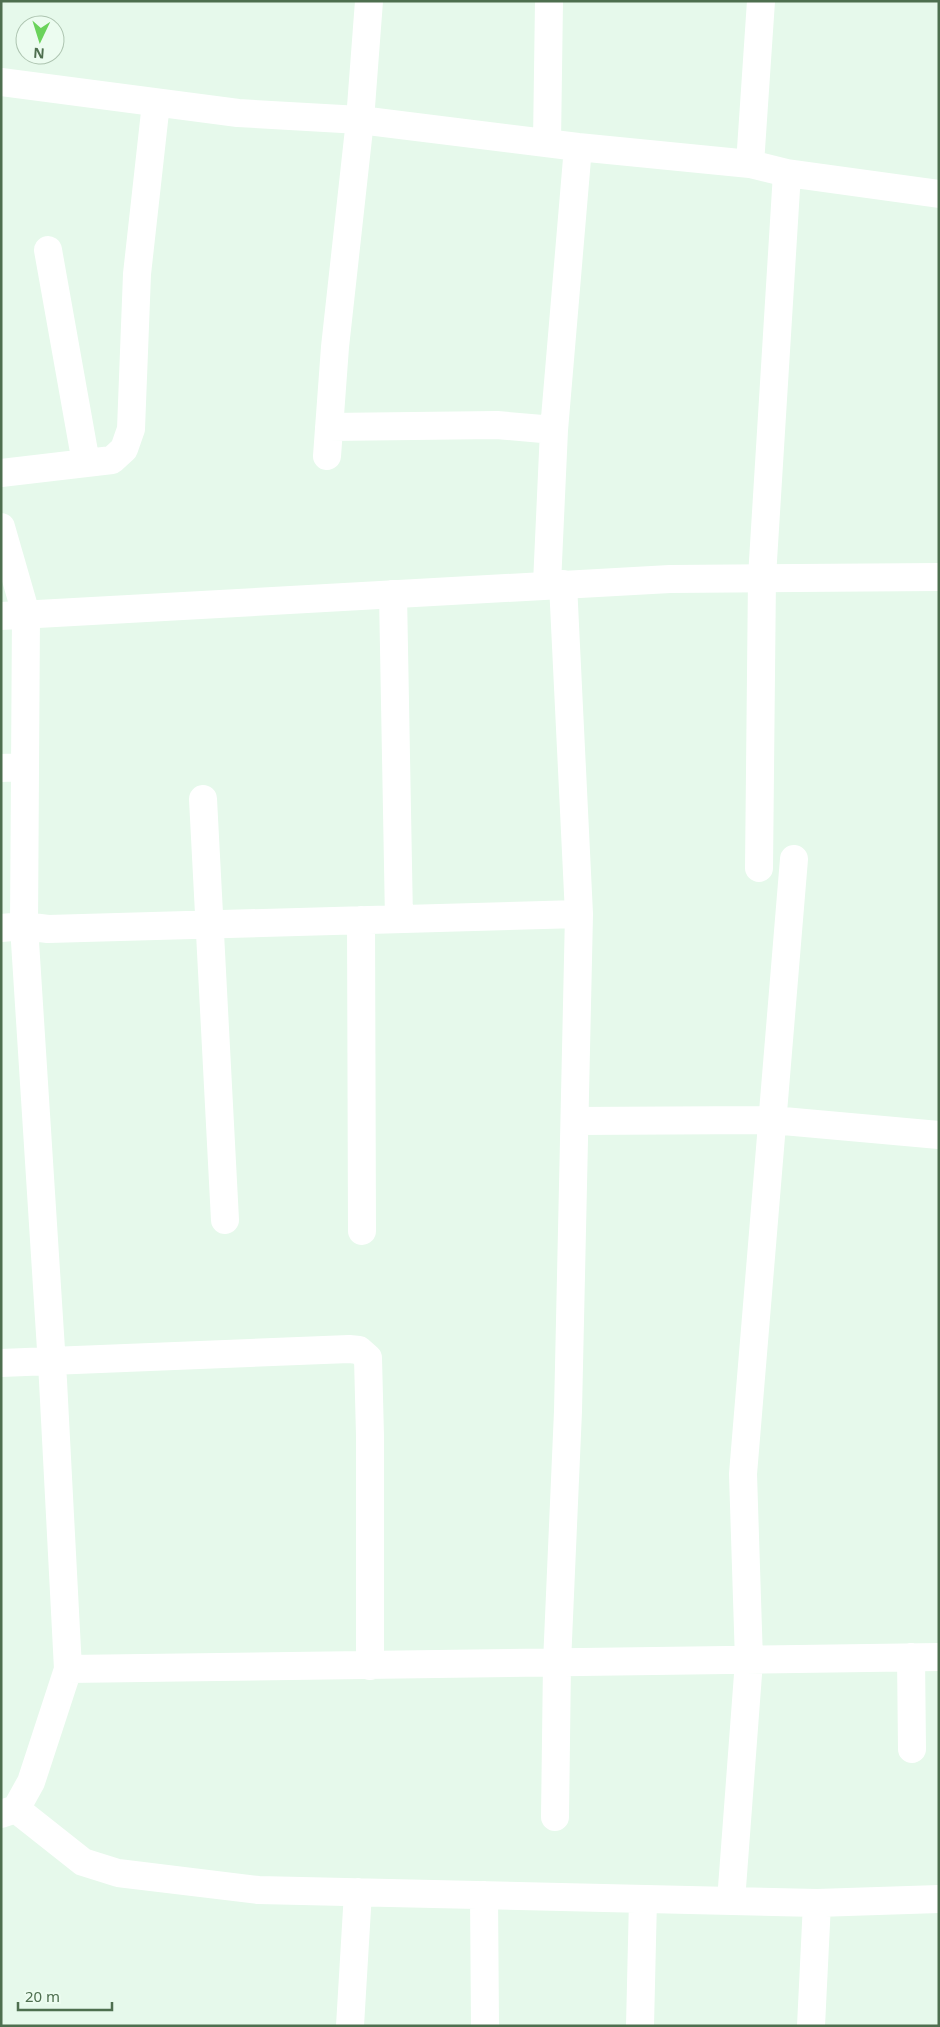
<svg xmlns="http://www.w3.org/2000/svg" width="940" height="2027" font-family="'Noto Sans',sans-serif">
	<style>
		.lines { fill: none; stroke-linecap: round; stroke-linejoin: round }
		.minor { stroke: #fff; stroke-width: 28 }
		.tertiary { stroke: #fff; stroke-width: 28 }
	</style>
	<rect width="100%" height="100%" fill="#e6f9eb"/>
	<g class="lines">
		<path class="minor" d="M1,82L238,113L360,120L578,147L750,164L787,173L939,194
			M547,142L549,1
			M750,164L761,1
			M48,250L86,463
			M329,427L497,425L554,430
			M327,456L335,347L360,120L369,1
			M1,473L112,460L124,449L131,429L137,274L156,103
			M1,527L26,614L24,926L53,1381L68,1669L31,1782L16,1809L1,1814
			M547,584L554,430L578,147
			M393,594L399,919
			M1,768L25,767
			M203,799L225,1220
			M759,868L762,577L787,173
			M361,920L362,1231
			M1,928L24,926L48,929L579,914
			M575,1121L772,1120L939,1135
			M1,1363L349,1349L359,1350L368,1358L370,1436V1666
			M911,1657L912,1749
			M68,1669L939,1657
			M16,1809L83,1862L118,1873L258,1890L817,1903L939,1899
			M555,1817L557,1663L568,1411L579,914L563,584
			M484,1895L485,2026
			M731,1901L749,1661L743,1474L794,859
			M350,2026L358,1892
			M640,2026L643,1899
			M811,2026L817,1903"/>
		<path class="tertiary" d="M1,616L670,579L939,577"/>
	</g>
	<rect width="940" height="2027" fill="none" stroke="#4e6f4f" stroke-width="5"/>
	<g transform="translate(40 40) rotate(184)"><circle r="24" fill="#ecfcf0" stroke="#adc4b0"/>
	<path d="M0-4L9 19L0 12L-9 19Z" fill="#6ad35b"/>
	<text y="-8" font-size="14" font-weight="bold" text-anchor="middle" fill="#4e6f4f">N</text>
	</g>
	<path d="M18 2002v8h94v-8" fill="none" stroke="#4e6f4f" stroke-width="2.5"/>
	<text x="25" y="2002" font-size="15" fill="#4e6f4f" stroke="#ecfcf0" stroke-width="4" paint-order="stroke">20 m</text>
</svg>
